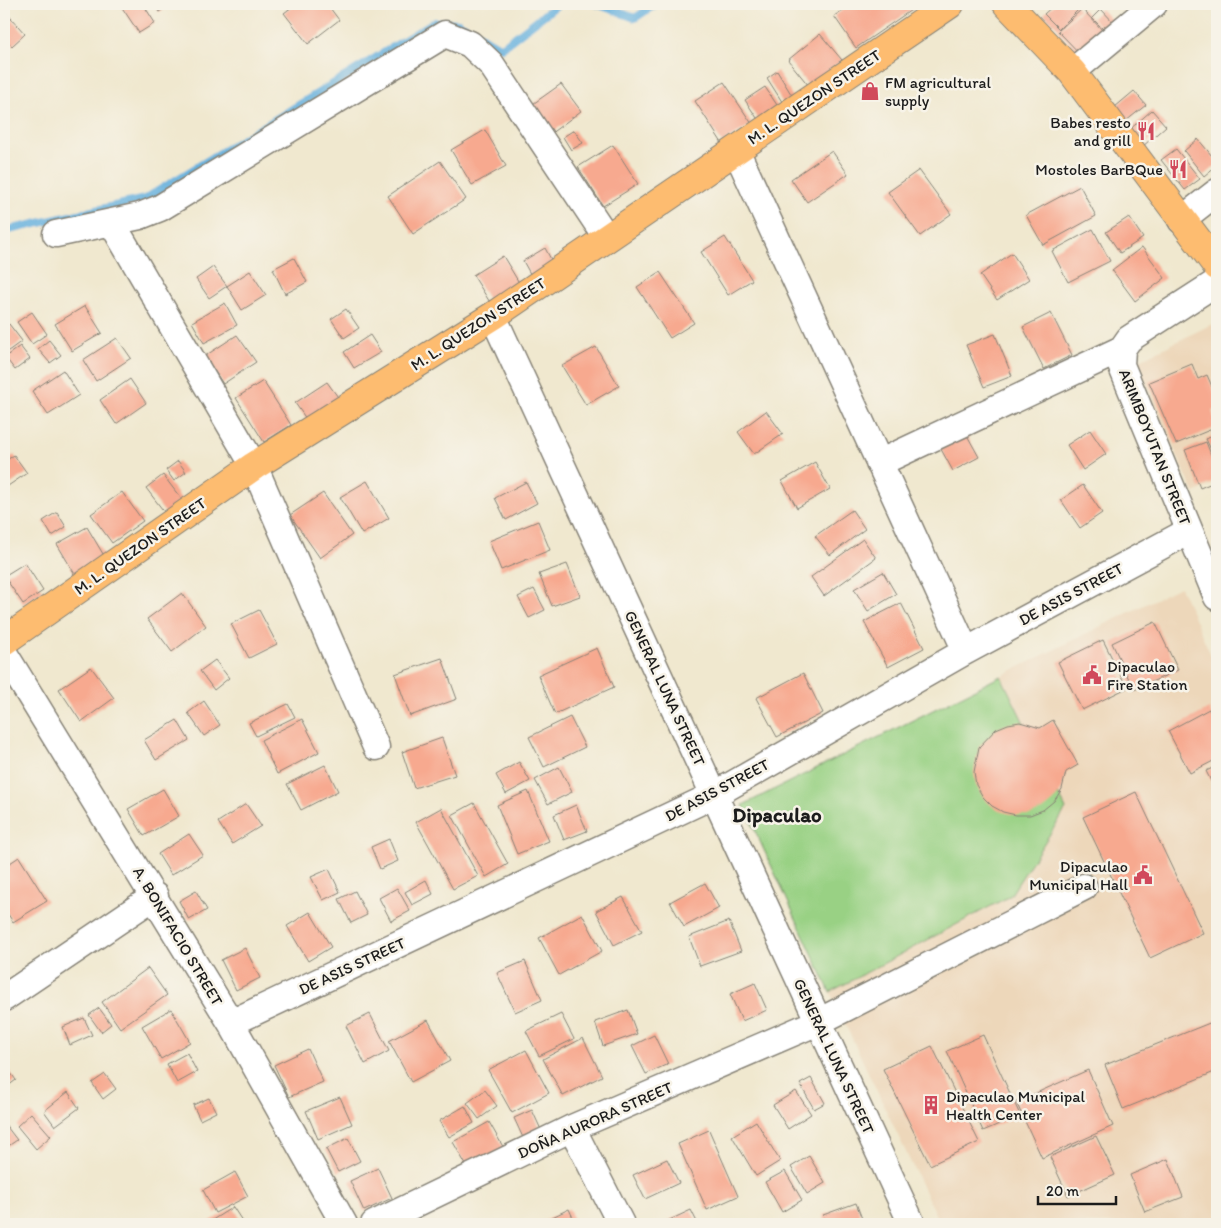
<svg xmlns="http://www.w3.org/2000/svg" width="1221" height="1228" font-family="Itim,sans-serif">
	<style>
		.built { fill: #edd7ba }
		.green { fill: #99d184; stroke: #5a7650 }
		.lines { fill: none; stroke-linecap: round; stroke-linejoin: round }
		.stream { stroke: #65b0de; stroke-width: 8 }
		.building { fill: #f7a98f }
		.minor-casing { stroke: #868276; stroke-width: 29 }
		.major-casing { stroke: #868276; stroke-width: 30 }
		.minor { stroke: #fff; stroke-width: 26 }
		.major { stroke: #fdbc70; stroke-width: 28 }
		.labels { text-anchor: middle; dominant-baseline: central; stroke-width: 5; stroke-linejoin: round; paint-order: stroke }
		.poi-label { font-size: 16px; fill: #1c1c1c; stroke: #f7f3e8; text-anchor: start }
		.street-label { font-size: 16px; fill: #1c1c1c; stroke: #f7f3e8 }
		.district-label { font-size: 21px; font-weight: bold; fill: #1c1c1c; stroke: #f7f3e8 }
	</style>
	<rect width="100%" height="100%" fill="#f7f3e8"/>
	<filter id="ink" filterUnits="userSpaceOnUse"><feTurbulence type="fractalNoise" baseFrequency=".02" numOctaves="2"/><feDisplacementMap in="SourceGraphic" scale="10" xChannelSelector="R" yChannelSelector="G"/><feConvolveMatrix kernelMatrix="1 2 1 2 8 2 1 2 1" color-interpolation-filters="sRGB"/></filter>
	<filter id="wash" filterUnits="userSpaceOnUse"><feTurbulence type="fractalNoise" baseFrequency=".0096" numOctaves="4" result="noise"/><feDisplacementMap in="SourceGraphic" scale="20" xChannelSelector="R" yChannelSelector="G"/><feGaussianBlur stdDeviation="1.12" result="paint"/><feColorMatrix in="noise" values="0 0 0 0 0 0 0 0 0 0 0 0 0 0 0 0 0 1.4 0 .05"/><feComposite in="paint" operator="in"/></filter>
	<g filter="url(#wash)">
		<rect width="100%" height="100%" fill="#f0e8cf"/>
		<path class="built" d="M1212,324L1217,330V483L1194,493L1136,362Z
			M1180,587L1217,668V1224H940L830,992L1010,896L1066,809L1001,676Z"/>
		<path class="green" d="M1001,676L1066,809L1010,896L830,992L743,805Z"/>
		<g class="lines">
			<path class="stream" d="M597,4L635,18L656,4
				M4,231L145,199L434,22L458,23L501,48L558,4"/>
		</g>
		<g id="blocks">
			<path class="building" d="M124,4H143L155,23L139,33L121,6Z
				M153,4H170L159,12Z
				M296,4H327L339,20L308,44L284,13Z
				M852,4H916L917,6L856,48L834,16Z
				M1055,4H1074L1079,9L1059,29L1044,14Z
				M1082,9L1109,37L1086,60L1058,31Z
				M1101,9L1115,24L1106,32L1092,18Z
				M4,10L25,34L12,46L4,37Z
				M820,34L842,60L809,86L788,60Z
				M777,71L796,102L786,108L767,78Z
				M724,82L752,124L722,143L695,101Z
				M561,84L581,111L550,134L530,106Z
				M765,87L783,114L763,127L745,100Z
				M1134,91L1146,105L1126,121L1115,107Z
				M1152,110L1166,126L1142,147L1128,131Z
				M485,130L506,166L472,185L451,150Z
				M574,130L583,143L571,150L563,137Z
				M1198,139L1217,162V165L1204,176L1184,151Z
				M613,145L638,184L603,206L578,167Z
				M1176,149L1200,179L1185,190L1161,160Z
				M832,151L848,174L807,202L791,179Z
				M440,161L466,199L413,234L388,196Z
				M919,170L951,214L920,236L888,192Z
				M1080,186L1096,216L1043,245L1026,215Z
				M1129,217L1143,238L1120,253L1106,232Z
				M1093,229L1110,261L1068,282L1052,251Z
				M725,237L752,280L728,295L701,252Z
				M1142,247L1165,278L1135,301L1112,270Z
				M545,248L555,267L533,279L523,261Z
				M1012,253L1029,279L997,300L980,275Z
				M503,256L521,286L491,304L473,275Z
				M294,258L307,282L285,294L273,269Z
				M213,267L227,286L209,298L196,279Z
				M250,271L266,295L242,310L227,286Z
				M660,272L694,323L670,338L637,287Z
				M225,303L237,325L204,343L192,322Z
				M85,306L102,333L72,351L55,324Z
				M346,309L359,328L344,338L331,319Z
				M32,312L47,334L32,344L17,322Z
				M1051,313L1072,355L1044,369L1023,327Z
				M9,324L22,341L4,354V327Z
				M995,334L1012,376L984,387L966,345Z
				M237,335L256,362L223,384L205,356Z
				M370,335L381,352L354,368L344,352Z
				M117,338L131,358L96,381L83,360Z
				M49,340L61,355L50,363L38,349Z
				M20,346L30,359L15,370L5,357Z
				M596,347L619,386L586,405L562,366Z
				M1192,364L1198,379L1207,375L1217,398V409L1212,411L1217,427L1176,444L1149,382Z
				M63,370L79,395L48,415L32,391Z
				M130,379L146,403L116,424L100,400Z
				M263,381L291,425L264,442L236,398Z
				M327,382L343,404L311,426L295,403Z
				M766,411L783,434L754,454L738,432Z
				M963,428L979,457L953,471L937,442Z
				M1090,430L1106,454L1083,470L1067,445Z
				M1217,434V462L1206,439Z
				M1206,442L1217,470V481L1200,488L1185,450Z
				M14,455L27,473L5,488L4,462Z
				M178,461L186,472L174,481L166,470Z
				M815,462L830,489L797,508L782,481Z
				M163,475L186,505L169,518L146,488Z
				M367,481L389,518L362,534L340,497Z
				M526,482L537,503L506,520L495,498Z
				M1083,485L1102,513L1080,528L1061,500Z
				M122,492L143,521L112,543L91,514Z
				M323,493L352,535L320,558L290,515Z
				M852,510L865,529L830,555L815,536Z
				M57,512L66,527L52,536L43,521Z
				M538,521L550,550L501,570L489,541Z
				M87,527L106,559L76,576L57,544Z
				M863,539L876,558L824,596L811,577Z
				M25,563L43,591L23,604L4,576Z
				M567,564L580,596L552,606L539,574Z
				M883,572L896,594L868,611L854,589Z
				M534,589L545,610L529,618L518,597Z
				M182,593L206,626L172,652L147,619Z
				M901,603L924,648L888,667L864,622Z
				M259,610L277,644L249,658L231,624Z
				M1155,622L1178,670L1134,690L1112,643Z
				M1103,640L1127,688L1082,710L1058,662Z
				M597,648L614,687L555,714L538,675Z
				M442,658L457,699L410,716L395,674Z
				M215,660L229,678L214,690L200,671Z
				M91,667L114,698L81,722L59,689Z
				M803,673L823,713L777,737L756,698Z
				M204,701L220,725L204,736L188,713Z
				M288,704L295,717L256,736L249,723Z
				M1209,709L1217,725V759L1190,773L1168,731Z
				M570,717L585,747L544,767L529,737Z
				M302,719L319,752L277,774L261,740Z
				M177,720L189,740L156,760L144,740Z
				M1053,720L1078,765L1066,772L1062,789L1054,801L1043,810L1030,815H1016L1003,812L992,806L983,797L976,785L974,772L979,747L996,729L1008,724L1020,722L1040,728Z
				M442,738L455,775L414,788L402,752Z
				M519,762L530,781L506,794L496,775Z
				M325,765L338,791L301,810L287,784Z
				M1217,766V793L1206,771Z
				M559,767L572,792L548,804L535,780Z
				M163,789L179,816L144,836L128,809Z
				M528,791L549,841L517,854L497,805Z
				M1136,792L1203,933L1150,958L1083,817Z
				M474,803L508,864L486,877L452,815Z
				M246,804L261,826L232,844L218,822Z
				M576,805L587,831L564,840L554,815Z
				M441,808L478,876L453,889L416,822Z
				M189,834L203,855L171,875L158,854Z
				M389,839L398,861L380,869L371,847Z
				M19,857L47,901L13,922L4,908V867Z
				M329,869L340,892L323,900L311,877Z
				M426,880L433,894L412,905L405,892Z
				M705,883L719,908L684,927L670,902Z
				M397,888L410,911L391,921L379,898Z
				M196,891L207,910L189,920L179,901Z
				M355,891L367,915L351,923L339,899Z
				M623,897L642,931L614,945L596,911Z
				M310,912L331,947L308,961L287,926Z
				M582,914L602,951L559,975L539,938Z
				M729,921L741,951L700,966L689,937Z
				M245,948L260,978L236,990L221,960Z
				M525,961L542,1000L515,1012L497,973Z
				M148,968L167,995L120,1028L102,1002Z
				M755,983L767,1010L742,1021L730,994Z
				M99,1008L111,1024L101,1032L89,1015Z
				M171,1009L190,1042L161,1059L142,1026Z
				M628,1010L637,1034L603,1046L595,1022Z
				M370,1014L389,1051L365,1064L346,1026Z
				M561,1014L574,1039L539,1056L526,1031Z
				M84,1018L92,1035L70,1045L63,1027Z
				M428,1020L450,1061L411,1082L389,1041Z
				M1217,1020V1071L1123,1109L1105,1065Z
				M654,1035L668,1064L646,1074L632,1046Z
				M983,1035L1020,1115L983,1131L947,1051Z
				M583,1038L602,1076L563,1096L543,1059Z
				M932,1046L979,1142L930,1165L883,1069Z
				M308,1049L323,1082L289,1097L274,1065Z
				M526,1050L549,1093L512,1113L488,1070Z
				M187,1053L197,1072L177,1083L167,1064Z
				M4,1064L16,1080L4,1089Z
				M1088,1070L1113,1126L1042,1158L1016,1102Z
				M105,1074L116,1089L103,1099L92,1083Z
				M811,1078L825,1103L814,1109L800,1084Z
				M485,1090L497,1106L479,1119L467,1103Z
				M796,1091L811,1114L788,1129L773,1105Z
				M68,1092L79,1108L55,1126L44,1111Z
				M340,1097L352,1124L318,1139L306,1111Z
				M209,1098L216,1112L200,1120L193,1105Z
				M465,1106L474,1123L449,1137L439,1121Z
				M532,1110L543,1134L525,1142L514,1118Z
				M31,1113L51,1136L36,1149L17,1126Z
				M756,1121L780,1161L756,1176L732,1136Z
				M489,1122L506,1152L470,1172L453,1142Z
				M4,1123L17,1140L4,1149Z
				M709,1130L738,1196L707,1210L678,1144Z
				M1096,1136L1115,1175L1068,1196L1050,1157Z
				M348,1138L360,1161L338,1172L326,1149Z
				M809,1156L825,1183L807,1194L791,1167Z
				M667,1159L679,1183L645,1199L633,1175Z
				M1168,1159L1183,1197L1145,1212L1130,1175Z
				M378,1168L392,1198L364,1211L350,1181Z
				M785,1171L802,1200L782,1212L765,1182Z
				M235,1172L248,1196L215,1213L203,1190Z
				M856,1203L864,1224H826L823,1215Z
				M233,1207L244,1224H206Z
				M569,1209L576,1224H545L544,1221Z
				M691,1210L698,1224H661Z"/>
		</g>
	</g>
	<g filter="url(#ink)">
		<use href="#blocks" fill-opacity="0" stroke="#868276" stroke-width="1"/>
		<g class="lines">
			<g class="minor-casing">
				<path id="minor" d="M1072,72L1154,4
					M736,150L966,651
					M1181,220L1217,192
					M112,223L254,466L376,747
					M56,234L140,216L160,208L445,34L470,44L491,64L607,238
					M1217,282L1129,339L1122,349L1121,365L1217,597
					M493,316L912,1224
					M879,463L1122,349
					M4,653L231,1023L344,1224
					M4,998L155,896
					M231,1023L714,795L966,651L1189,531
					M572,1128L621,1224
					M374,1224L572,1128L818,1022L1084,887"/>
			</g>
			<g class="major-casing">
				<path id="major" d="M1007,4L1072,72L1217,266
					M4,641L254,466L493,316L950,4"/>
			</g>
			<use href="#minor" class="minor"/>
			<use href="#major" class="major"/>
		</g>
	</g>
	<defs>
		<g id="shop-bare" transform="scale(1.5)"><path d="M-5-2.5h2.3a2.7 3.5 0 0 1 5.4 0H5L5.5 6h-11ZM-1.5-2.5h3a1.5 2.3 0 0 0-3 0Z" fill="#d1495b" stroke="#f7f3e8" stroke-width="2.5" paint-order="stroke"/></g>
		<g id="restaurant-bare" transform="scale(1.5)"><path d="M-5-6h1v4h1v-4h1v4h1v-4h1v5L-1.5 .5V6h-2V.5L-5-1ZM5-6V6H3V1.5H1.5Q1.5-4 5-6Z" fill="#d1495b" stroke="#f7f3e8" stroke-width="2.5" paint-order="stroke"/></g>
		<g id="civic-bare" transform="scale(1.5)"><path d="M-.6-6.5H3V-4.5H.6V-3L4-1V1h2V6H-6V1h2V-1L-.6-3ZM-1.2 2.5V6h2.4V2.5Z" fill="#d1495b" stroke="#f7f3e8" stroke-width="2.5" paint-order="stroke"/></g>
		<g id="building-bare" transform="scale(1.5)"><path d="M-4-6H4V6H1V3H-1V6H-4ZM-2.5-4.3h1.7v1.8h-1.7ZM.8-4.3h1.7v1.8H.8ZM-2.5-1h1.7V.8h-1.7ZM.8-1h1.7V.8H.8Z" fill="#d1495b" stroke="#f7f3e8" stroke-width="2.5" paint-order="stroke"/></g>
	</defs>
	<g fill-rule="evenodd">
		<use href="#shop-bare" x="870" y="91"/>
		<use href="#restaurant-bare" x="1146" y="131"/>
		<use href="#restaurant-bare" x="1178" y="169"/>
		<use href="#civic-bare" x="1092" y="675"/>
		<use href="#civic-bare" x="1143" y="875"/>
		<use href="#building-bare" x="931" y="1105"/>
	</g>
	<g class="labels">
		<g class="poi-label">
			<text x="885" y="82">FM agricultural<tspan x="885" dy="18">supply</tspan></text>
			<text x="1131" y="122" text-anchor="end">Babes resto<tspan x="1131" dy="18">and grill</tspan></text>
			<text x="1163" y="169" text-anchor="end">Mostoles BarBQue</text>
			<text x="1107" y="666">Dipaculao<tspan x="1107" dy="18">Fire Station</tspan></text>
			<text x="1128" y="866" text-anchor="end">Dipaculao<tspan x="1128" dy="18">Municipal Hall</tspan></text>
			<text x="946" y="1096">Dipaculao Municipal<tspan x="946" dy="18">Health Center</tspan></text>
		</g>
		<g class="street-label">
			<text transform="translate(814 97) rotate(-34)">M. L. QUEZON STREET</text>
			<text transform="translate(478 324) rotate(-33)">M. L. QUEZON STREET</text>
			<text transform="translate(1155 447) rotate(68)">ARIMBOYUTAN STREET</text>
			<text transform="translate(140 546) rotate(-35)">M. L. QUEZON STREET</text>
			<text transform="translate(1071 594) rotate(-28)">DE ASIS STREET</text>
			<text transform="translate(665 688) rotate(65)">GENERAL LUNA STREET</text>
			<text transform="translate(717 790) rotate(-28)">DE ASIS STREET</text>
			<text transform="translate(178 936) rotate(59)">A. BONIFACIO STREET</text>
			<text transform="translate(352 966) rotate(-25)">DE ASIS STREET</text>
			<text transform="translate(834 1056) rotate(65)">GENERAL LUNA STREET</text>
			<text transform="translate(595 1120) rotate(-24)">DOÑA AURORA STREET</text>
		</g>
		<g class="district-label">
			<text x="777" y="814">Dipaculao</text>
		</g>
	</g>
	<rect width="1221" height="1228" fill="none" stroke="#f7f3e8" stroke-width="20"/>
	<path d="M1038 1196v8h78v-8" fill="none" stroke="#1c1c1c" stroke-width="2.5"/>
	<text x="1046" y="1196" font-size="15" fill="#1c1c1c" stroke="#f7f3e8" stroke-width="4" paint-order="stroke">20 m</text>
</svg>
